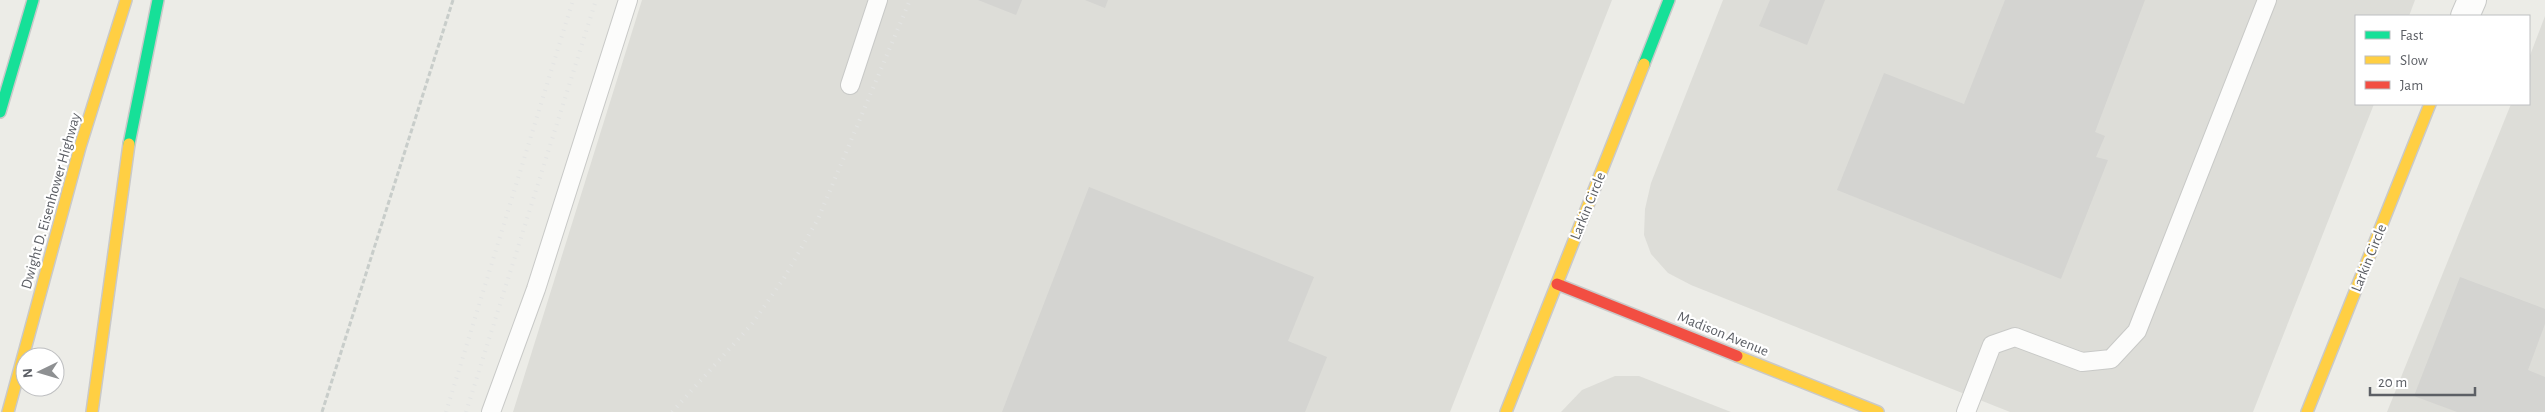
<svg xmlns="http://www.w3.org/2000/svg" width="2545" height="412" font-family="'Alegreya Sans',sans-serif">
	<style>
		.industrial { fill: #ddddd8 }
		.building { fill: #d4d4d1 }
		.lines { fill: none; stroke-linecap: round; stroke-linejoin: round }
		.lane-casing { stroke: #c8c9c7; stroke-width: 20 }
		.street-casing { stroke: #c8c9c7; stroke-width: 30 }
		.fast-casing { stroke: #c9c9c9; stroke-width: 14 }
		.slow-casing { stroke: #c9c9c9; stroke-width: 14 }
		.jam-casing { stroke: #c9c9c9; stroke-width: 14 }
		.path { stroke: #c8cdca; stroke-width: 3; stroke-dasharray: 5 2.5; stroke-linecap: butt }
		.lane { stroke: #fcfcfb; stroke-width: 18 }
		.street { stroke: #fcfcfb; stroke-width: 28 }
		.fast { stroke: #16e098; stroke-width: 11 }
		.slow { stroke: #ffcf43; stroke-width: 11 }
		.jam { stroke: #f24e42; stroke-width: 11 }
		.rail { stroke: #e3e4e3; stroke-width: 4; stroke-dasharray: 1 6; stroke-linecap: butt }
		.labels { text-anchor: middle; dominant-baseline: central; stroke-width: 4.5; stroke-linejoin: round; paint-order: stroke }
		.street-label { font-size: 15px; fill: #5c5f65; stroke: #fff }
	</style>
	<rect width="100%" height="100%" fill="#ecece7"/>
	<path class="industrial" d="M642,0H1612L1450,412H513Z
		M1723,0H2415L2409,16H2356V104H2374L2253,412H2010L1691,285L1668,273L1651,254L1644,235L1645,209L1651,183Z
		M2545,16V412H2387L2511,104H2529V58Z
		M1615,376H1639L1731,412H1561L1582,390Z"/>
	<path class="building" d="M978,0H1022L1016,15Z
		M1085,0H1108L1105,8Z
		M1770,0H1825L1807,45L1759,26Z
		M2005,0H2145L2095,132L2105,136L2096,157L2108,160L2061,279L1837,190L1884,73L1964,104Z
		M1089,187L1314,277L1288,341L1327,357L1305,412H1002Z
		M2460,277L2545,309V324L2528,370L2545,377V412H2457L2414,396Z"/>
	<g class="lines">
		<g class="lane-casing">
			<path id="lane" d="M850,85L878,0
				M491,412L536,289L628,0
				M1966,412L1992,345L2015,337L2082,362L2111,359L2137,331L2267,0"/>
		</g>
		<g class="street-casing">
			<path id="street" d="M2465,16L2472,0"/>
		</g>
		<g class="fast-casing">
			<path id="fast" d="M1644,64L1669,0
				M0,112L33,0
				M129,144L158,0"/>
		</g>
		<g class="slow-casing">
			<path id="slow" d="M1737,356L1878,412
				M8,412L80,147L126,0
				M92,412L129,144
				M1506,412L1644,64
				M2307,412L2430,104"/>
		</g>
		<g class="jam-casing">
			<path id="jam" d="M1557,284L1737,356"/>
		</g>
		<path class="path" d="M322,412L453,0"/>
		<use href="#lane" class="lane"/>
		<use href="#street" class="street"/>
		<use href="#fast" class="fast"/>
		<use href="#slow" class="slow"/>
		<use href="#jam" class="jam"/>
		<path class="rail" d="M446,412L573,0
			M466,412L596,0
			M672,412L752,324L784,278L818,219L910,0"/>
	</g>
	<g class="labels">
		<g class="street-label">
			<text transform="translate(51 201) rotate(-74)">Dwight D. Eisenhower Highway</text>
			<text transform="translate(1588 206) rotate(-68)">Larkin Circle</text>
			<text transform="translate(2369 258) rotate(-68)">Larkin Circle</text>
			<text transform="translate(1723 334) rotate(22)">Madison Avenue</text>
		</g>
	</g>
	<rect x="2355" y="15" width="175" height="90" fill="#ffffff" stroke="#bebfc1"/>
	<rect x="2365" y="31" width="25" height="8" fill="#16e098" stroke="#bebfc1"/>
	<text x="2400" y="40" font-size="15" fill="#5c5f65">Fast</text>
	<rect x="2365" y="56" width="25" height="8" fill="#ffcf43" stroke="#bebfc1"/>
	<text x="2400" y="65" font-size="15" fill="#5c5f65">Slow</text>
	<rect x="2365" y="81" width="25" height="8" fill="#f24e42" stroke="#bebfc1"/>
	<text x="2400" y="90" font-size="15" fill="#5c5f65">Jam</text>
	<g transform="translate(40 372) rotate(265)"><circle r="24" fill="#ffffff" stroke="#bebfc1"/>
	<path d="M0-4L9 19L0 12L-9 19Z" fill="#8e9092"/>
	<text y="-8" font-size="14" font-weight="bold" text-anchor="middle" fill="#5c5f65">N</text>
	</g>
	<path d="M2370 387v8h105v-8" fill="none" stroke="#5c5f65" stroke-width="2.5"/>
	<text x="2378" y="387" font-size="15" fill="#5c5f65" stroke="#ffffff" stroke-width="4" paint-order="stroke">20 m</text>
</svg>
